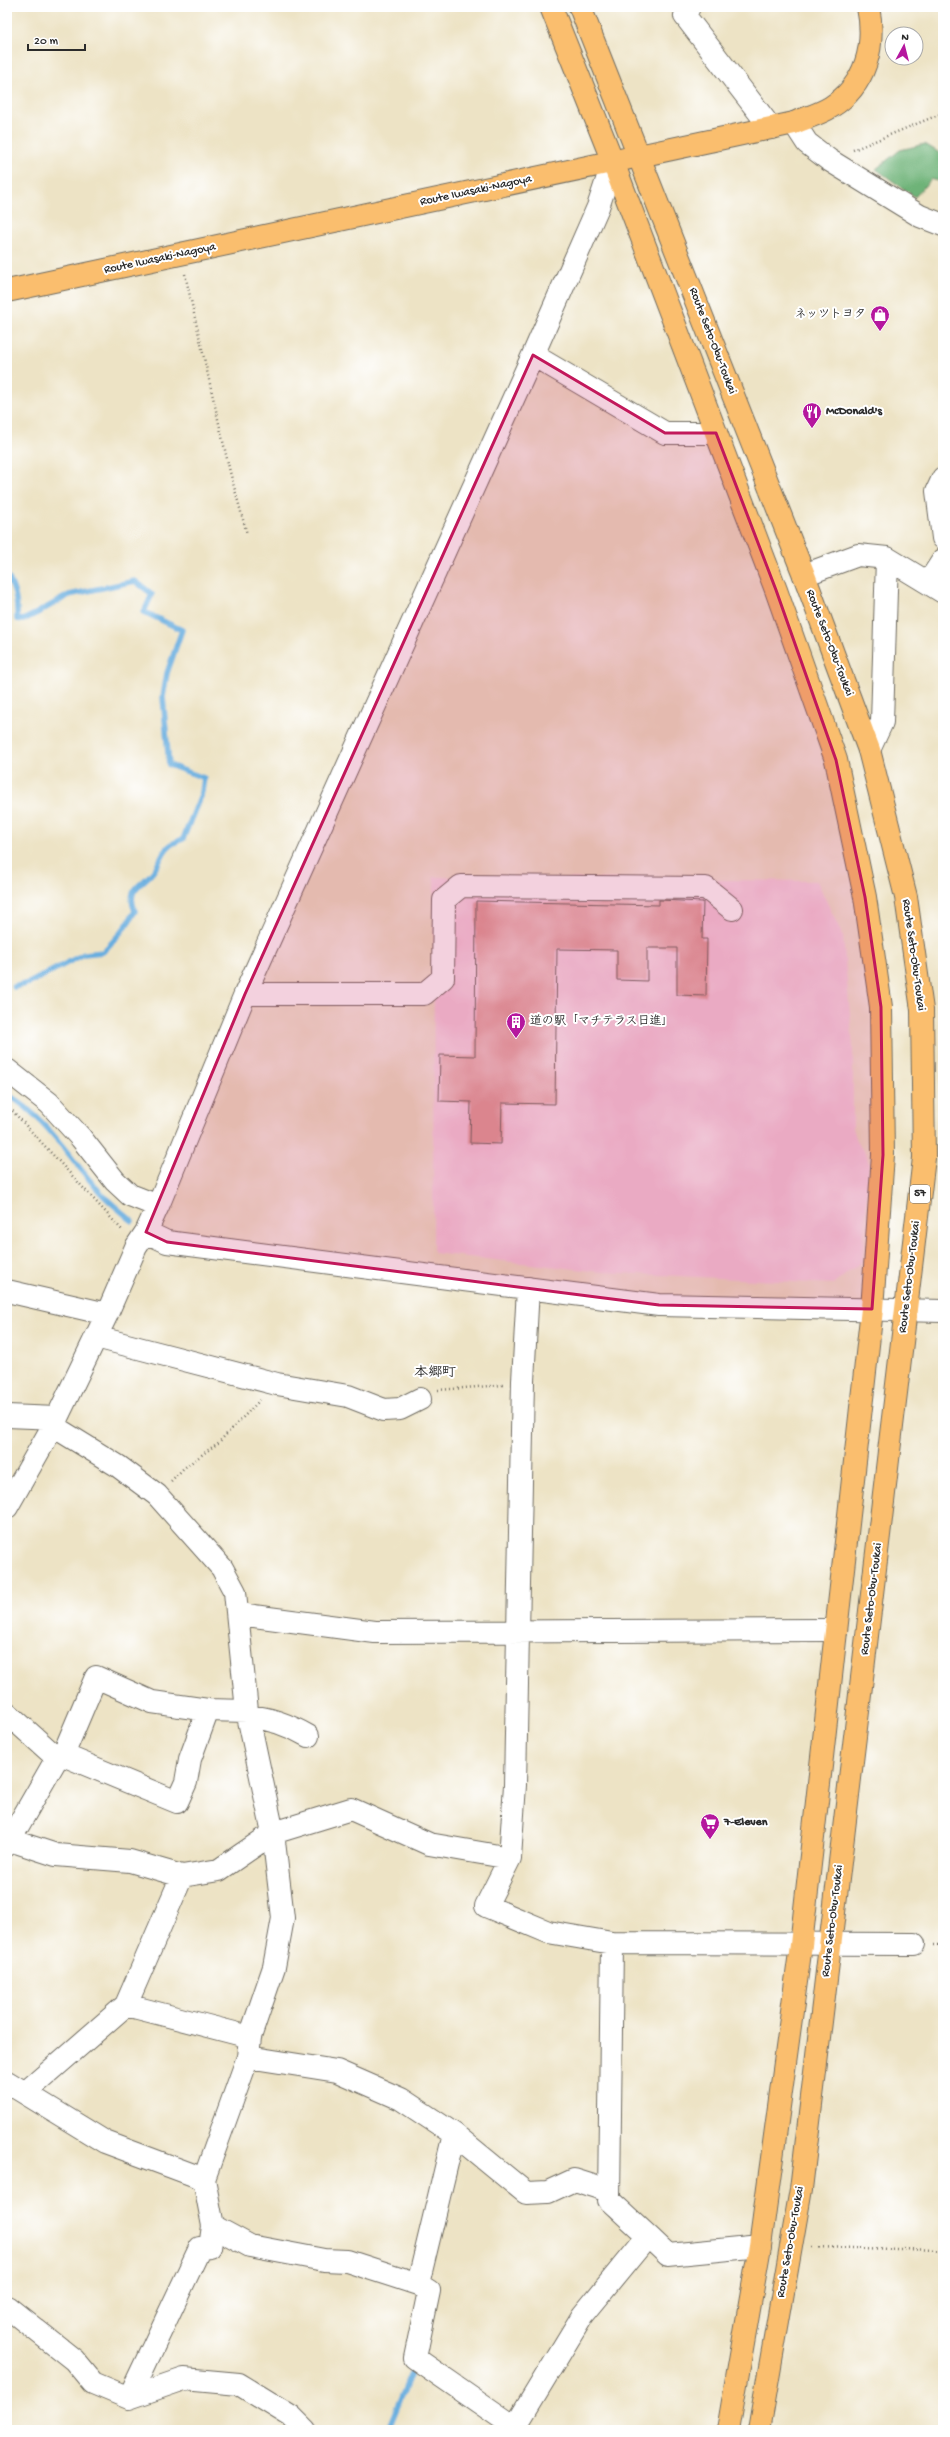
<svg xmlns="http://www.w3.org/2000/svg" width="950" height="2437" font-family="'Gochi Hand','Klee One',sans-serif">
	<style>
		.built { fill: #f4cfde }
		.forest { fill: #6eb378; stroke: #4c6f52 }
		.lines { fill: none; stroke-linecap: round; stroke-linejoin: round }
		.stream { stroke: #69aedf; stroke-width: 5.5 }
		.building { fill: #e1a19c }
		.minor-casing { stroke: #6f6b61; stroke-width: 24 }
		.major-casing { stroke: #6f6b61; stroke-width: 24 }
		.path { stroke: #6f6b61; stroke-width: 2.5; stroke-dasharray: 1 3; stroke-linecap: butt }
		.minor { stroke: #fff; stroke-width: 22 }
		.major { stroke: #fabe6e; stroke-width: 22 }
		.marked { fill: #c2185b; fill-opacity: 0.2; stroke: #c2185b; stroke-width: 3; stroke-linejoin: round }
		.labels { text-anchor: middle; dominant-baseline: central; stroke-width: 4; stroke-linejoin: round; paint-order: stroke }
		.shield { fill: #fff; stroke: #6b6b6b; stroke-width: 1 }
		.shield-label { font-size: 11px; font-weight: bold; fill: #2b2b2b }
		.street-label { font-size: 12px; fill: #2b2b2b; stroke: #fff }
		.poi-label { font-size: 12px; font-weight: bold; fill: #2b2b2b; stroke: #fff; text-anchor: start }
		.quarter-label { font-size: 14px; font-weight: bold; fill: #2b2b2b; stroke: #fff }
	</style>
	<rect width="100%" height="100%" fill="#fff"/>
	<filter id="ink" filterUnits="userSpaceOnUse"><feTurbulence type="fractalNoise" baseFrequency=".025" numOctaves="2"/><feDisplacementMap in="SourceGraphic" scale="8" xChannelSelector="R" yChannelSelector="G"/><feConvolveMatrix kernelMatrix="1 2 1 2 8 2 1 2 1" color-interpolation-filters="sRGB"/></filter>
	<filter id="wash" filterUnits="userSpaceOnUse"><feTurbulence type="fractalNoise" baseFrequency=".012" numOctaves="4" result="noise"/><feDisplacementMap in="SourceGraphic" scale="16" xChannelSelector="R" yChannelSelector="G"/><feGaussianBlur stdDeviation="0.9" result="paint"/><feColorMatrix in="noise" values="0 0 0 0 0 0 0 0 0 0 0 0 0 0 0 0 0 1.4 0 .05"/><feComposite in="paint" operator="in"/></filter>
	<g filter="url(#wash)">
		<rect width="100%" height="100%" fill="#ede3c5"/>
		<path class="built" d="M434,877L817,881L843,936L853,1047V1128L858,1144L867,1155L869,1167L862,1261L834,1284L602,1272L433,1253Z"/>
		<path class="forest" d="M925,144L943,155V183L931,179L915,197L876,169L900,150Z"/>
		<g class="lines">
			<path class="stream" d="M7,575C15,590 18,602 17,619L23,620L37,613L69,595L135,581L152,594L144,612L182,630L167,673L163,697L169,765L204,778L202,792L183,839C161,847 166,853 155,869C144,886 125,886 135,911C127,927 116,938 103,952L84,954L29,983L14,987
				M7,1094C47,1118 69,1158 100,1192C109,1202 121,1211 132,1221
				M388,2430L412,2371"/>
		</g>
		<g id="blocks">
			<path class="building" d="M659,900L703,902L702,939H707L706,996L677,995V948H647V981L617,980V950L557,949L555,1104L502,1103L501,1144L470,1143L471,1102L439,1101L440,1055L475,1056L476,901L659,905Z"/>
		</g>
	</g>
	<g filter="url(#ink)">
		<use href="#blocks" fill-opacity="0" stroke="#6f6b61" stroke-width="1"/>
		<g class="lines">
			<g class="minor-casing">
				<path id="minor" d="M689,7L685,16L771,128
					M794,123L807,143L829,160L920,216L943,225
					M533,355L665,433H716
					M943,478L937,491L943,538
					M804,575L858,555L887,558L943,592
					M928,583L943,560
					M869,750L882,722L887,558
					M245,994H424L443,978L444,900L461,886L706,888L732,909
					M7,1070L49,1103L81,1138L115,1181L130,1195L158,1206
					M146,1232L167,1242L659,1305L943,1311
					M528,1288L523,1381L515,1785L510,1858L486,1906L548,1932L612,1943L914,1944
					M7,1291L107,1314
					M96,1337L277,1384L348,1396L384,1410L400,1409L420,1399
					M7,1416L57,1418
					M53,1426L118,1466L157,1495L222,1568L235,1592L247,1711L273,1833L283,1918L274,1967L250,2037L248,2057L204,2179
					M7,1507L53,1426L107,1314L136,1247L146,1232L158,1206L245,994L533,355L598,207L613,162
					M239,1614L375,1632L836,1630
					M7,1713L57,1758
					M248,1716C271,1718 289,1725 308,1736
					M63,1755L177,1802L186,1782L190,1759L208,1710
					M7,1839L56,1855L130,1861L182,1876L219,1870L273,1833L351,1809L429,1844L510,1858
					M7,1845L57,1758L63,1755L96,1677L152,1702L208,1710L247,1711
					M612,1943L609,2200L648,2236
					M126,2005L250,2037
					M248,2057L337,2071L401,2099L454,2134L526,2193L548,2192L574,2180L609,2191
					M7,2082L105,2142L204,2179L213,2226L210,2247L200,2248L129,2398
					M26,2092L126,2005L182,1876
					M213,2226L250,2246L324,2260L347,2261L418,2284L429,2291L415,2358L519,2430
					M418,2284L454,2134
					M7,2307L74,2360L93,2383L129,2398L184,2379L239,2384L291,2416L305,2430
					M515,2427L583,2315L648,2236L668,2255L760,2246"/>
			</g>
			<g class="major-casing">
				<path id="major" d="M551,7L613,162L776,590L836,760L865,897L881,1007L883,1155L872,1309L801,1945L760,2246L728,2430
					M580,7L804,575L869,750L906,897L922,1010L924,1158L801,2189L759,2430
					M7,291L794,123C805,118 820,114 831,107C866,85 876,46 868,7"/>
			</g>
			<path class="path" d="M853,150L943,113
				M185,274L230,472L247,534
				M7,1105L123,1231
				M438,1390L503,1385
				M171,1481L184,1468L218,1443L260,1400
				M934,1945H943
				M812,2247L943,2250"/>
			<use href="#minor" class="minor"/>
			<use href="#major" class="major"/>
		</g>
	</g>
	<path class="marked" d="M533,355L665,433H716L776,590L836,760L865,897L881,1007L883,1155L872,1309L659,1305L167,1242L146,1232L245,994Z"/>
	<defs>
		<g id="shop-pin" transform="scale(1)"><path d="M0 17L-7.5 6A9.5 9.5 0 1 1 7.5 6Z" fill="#b5179e" stroke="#fff"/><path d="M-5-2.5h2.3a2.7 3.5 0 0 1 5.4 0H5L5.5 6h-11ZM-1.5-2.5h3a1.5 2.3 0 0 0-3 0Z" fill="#fff"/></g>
		<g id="restaurant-pin" transform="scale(1)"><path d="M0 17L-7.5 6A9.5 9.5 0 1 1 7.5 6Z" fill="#b5179e" stroke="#fff"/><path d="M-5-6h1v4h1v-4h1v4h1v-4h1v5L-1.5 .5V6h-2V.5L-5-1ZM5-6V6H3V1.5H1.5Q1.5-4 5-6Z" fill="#fff"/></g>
		<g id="building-pin" transform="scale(1)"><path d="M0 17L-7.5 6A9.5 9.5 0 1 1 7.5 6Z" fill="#b5179e" stroke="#fff"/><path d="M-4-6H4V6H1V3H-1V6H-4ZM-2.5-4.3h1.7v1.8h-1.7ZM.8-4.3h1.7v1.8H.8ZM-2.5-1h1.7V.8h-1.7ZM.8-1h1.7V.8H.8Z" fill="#fff"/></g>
		<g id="supermarket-pin" transform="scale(1)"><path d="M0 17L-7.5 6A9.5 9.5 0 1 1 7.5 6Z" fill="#b5179e" stroke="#fff"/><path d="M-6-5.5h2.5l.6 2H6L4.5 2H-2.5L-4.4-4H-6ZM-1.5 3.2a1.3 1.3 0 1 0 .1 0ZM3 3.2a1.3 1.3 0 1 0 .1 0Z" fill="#fff"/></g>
	</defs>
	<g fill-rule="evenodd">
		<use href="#shop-pin" x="880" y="315"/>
		<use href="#restaurant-pin" x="812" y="412"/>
		<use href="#building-pin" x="516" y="1022"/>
		<use href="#supermarket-pin" x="710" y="1823"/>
	</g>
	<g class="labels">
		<rect class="shield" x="910" y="1185" width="20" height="18" rx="3"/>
		<g class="shield-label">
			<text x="920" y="1194">57</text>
		</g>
		<g class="street-label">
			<text transform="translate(476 191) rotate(-12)">Route Iwasaki-Nagoya</text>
			<text transform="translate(160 259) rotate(-12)">Route Iwasaki-Nagoya</text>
			<text transform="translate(712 341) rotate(69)">Route Seto-Obu-Toukai</text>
			<text transform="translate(829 643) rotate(69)">Route Seto-Obu-Toukai</text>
			<text transform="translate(913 955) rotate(82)">Route Seto-Obu-Toukai</text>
			<text transform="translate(910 1277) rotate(-83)">Route Seto-Obu-Toukai</text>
			<text transform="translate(872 1599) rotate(-83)">Route Seto-Obu-Toukai</text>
			<text transform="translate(833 1921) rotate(-83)">Route Seto-Obu-Toukai</text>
			<text transform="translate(791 2242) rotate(-80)">Route Seto-Obu-Toukai</text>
		</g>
		<g class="poi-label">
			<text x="866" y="315" text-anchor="end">ネッツトヨタ</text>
			<text x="826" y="412">McDonald's</text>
			<text x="530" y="1022">道の駅「マチテラス日進」</text>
			<text x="724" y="1823">7-Eleven</text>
		</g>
		<g class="quarter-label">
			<text x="435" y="1373">本郷町</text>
		</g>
	</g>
	<rect width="950" height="2437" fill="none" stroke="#fff" stroke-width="24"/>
	<g transform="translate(904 46) rotate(7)"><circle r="19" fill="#ffffff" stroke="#aaaaaa"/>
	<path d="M0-3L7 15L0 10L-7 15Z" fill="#b5179e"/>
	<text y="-6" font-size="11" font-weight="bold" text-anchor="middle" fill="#2b2b2b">N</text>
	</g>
	<path d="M28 44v6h57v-6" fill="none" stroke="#2b2b2b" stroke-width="2"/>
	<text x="34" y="44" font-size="12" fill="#2b2b2b" stroke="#ffffff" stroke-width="3" paint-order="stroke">20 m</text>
</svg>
